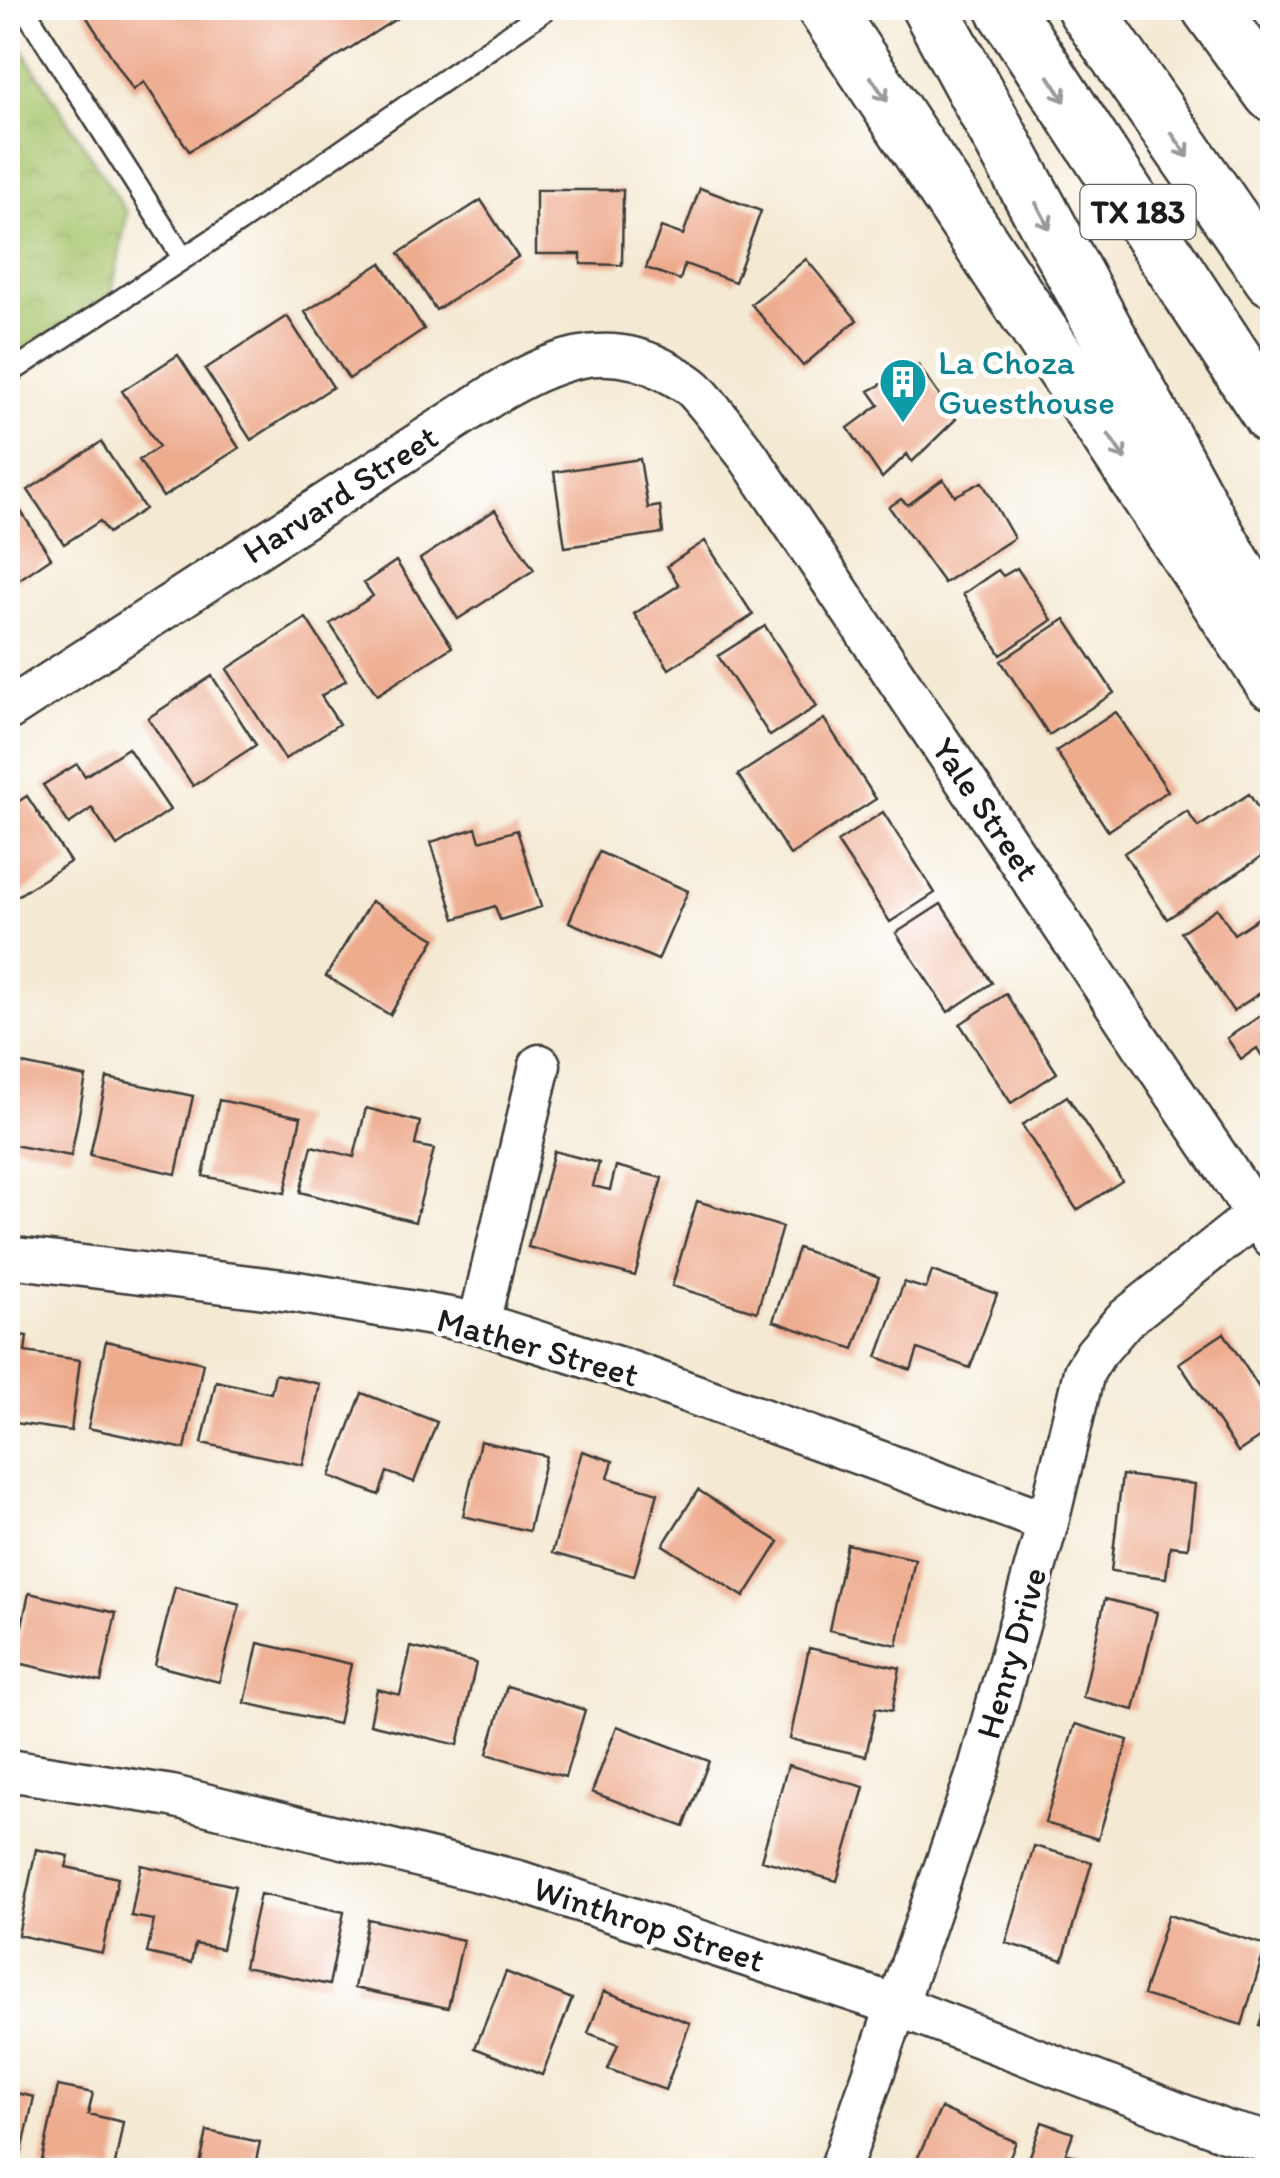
<svg xmlns="http://www.w3.org/2000/svg" width="1280" height="2178" font-family="Itim,sans-serif">
	<style>
		.park { fill: url(#park-crowns); stroke: #627044; stroke-width: 2.5 }
		.building { fill: #eeac8f }
		.lines { fill: none; stroke-linecap: round; stroke-linejoin: round }
		.lane-casing { stroke: #3c3b37; stroke-width: 25 }
		.street-casing { stroke: #3c3b37; stroke-width: 45 }
		.secondary-casing { stroke: #3c3b37; stroke-width: 60 }
		.highway-casing { stroke: #3c3b37; stroke-width: 60 }
		.lane { stroke: #fff; stroke-width: 20 }
		.street { stroke: #fff; stroke-width: 40 }
		.secondary { stroke: #fff; stroke-width: 55 }
		.highway { stroke: #fff; stroke-width: 55 }
		.oneway { stroke: #999 }
		.labels { text-anchor: middle; dominant-baseline: central; stroke-width: 10; stroke-linejoin: round; paint-order: stroke }
		.shield { fill: #fff; stroke: #606060; stroke-width: 2.5 }
		.shield-label { font-size: 32px; font-weight: bold; fill: #1c1c1c }
		.culture-label { font-size: 35px; fill: #0d838f; stroke: #fff; text-anchor: start }
		.street-label { font-size: 35px; fill: #1c1c1c; stroke: #fff }
	</style>
	<defs>
		<pattern id="park-crowns" width="20" height="18" patternUnits="userSpaceOnUse" patternTransform="scale(2.5)"><rect width="20" height="18" fill="#a7c56c"/><path d="M2 6a3 3 0 1 1 6 0M12 15a3 3 0 1 1 6 0" fill="none" stroke="#8fa95d"/></pattern>
	</defs>
	<rect width="100%" height="100%" fill="#fff"/>
	<filter id="ink" filterUnits="userSpaceOnUse"><feTurbulence type="fractalNoise" baseFrequency=".01" numOctaves="2"/><feDisplacementMap in="SourceGraphic" scale="20" xChannelSelector="R" yChannelSelector="G"/><feConvolveMatrix kernelMatrix="1 2 1 2 8 2 1 2 1" color-interpolation-filters="sRGB"/></filter>
	<filter id="wash" filterUnits="userSpaceOnUse"><feTurbulence type="fractalNoise" baseFrequency=".0048" numOctaves="4" result="noise"/><feDisplacementMap in="SourceGraphic" scale="40" xChannelSelector="R" yChannelSelector="G"/><feGaussianBlur stdDeviation="2.25" result="paint"/><feColorMatrix in="noise" values="0 0 0 0 0 0 0 0 0 0 0 0 0 0 0 0 0 1.4 0 .05"/><feComposite in="paint" operator="in"/></filter>
	<g filter="url(#wash)">
		<rect width="100%" height="100%" fill="#f4e9d3"/>
		<path class="park" d="M8,27L127,213L112,293L8,361Z"/>
		<g id="blocks">
			<path class="building" d="M81,8H413L189,151L144,82L133,90Z
				M700,188L761,211L735,282L685,264L680,280L646,268L661,227L683,235Z
				M536,190H623L622,265L581,264V254H536Z
				M481,200L518,257L436,310L399,253Z
				M806,259L857,320L803,366L751,304Z
				M381,263L424,329L349,379L305,312Z
				M287,316L333,387L251,440L205,369Z
				M178,355L239,448L163,497L139,460L159,447L122,391Z
				M918,365L956,419L912,462L907,454L882,478L848,428L879,405L869,391Z
				M101,442L145,509L108,533L100,521L64,544L28,490Z
				M640,459L648,508L660,506L663,533L565,547L554,472Z
				M943,479L955,496L982,482L1014,538L944,583L889,507L901,499L908,505Z
				M8,491L51,558L8,587Z
				M495,510L534,570L458,619L420,559Z
				M705,541L753,615L669,669L634,614L679,585L667,566Z
				M396,561L452,647L377,695L330,624L373,596L364,583Z
				M1017,568L1052,620L1001,655L963,594L998,570L1003,576Z
				M306,618L346,680L321,696L339,724L285,759L227,669Z
				M1065,619L1114,693L1049,735L1001,661Z
				M765,626L817,706L770,736L718,656Z
				M212,676L256,745L193,786L148,718Z
				M1116,712L1168,791L1108,831L1056,751Z
				M824,719L876,799L790,855L738,775Z
				M128,748L170,810L117,846L92,808L69,824L43,785L77,764L85,776Z
				M1249,794L1272,830V850L1167,919L1124,853L1187,811L1198,827Z
				M27,796L70,862L8,902V808Z
				M883,812L935,893L890,922L837,842Z
				M476,828L480,841L517,830L541,907L500,920L495,906L455,919L431,842Z
				M599,852L688,891L658,960L569,922Z
				M371,901L435,939L390,1015L326,976Z
				M941,904L992,983L948,1012L896,933Z
				M1217,908L1234,934L1272,909V985L1233,1011L1181,932Z
				M1006,994L1057,1073L1011,1103L960,1024Z
				M1272,1008V1072L1257,1048L1241,1059L1227,1038Z
				M8,1061L86,1077L71,1156L8,1144Z
				M107,1078L193,1096L176,1174L90,1155Z
				M1067,1096L1122,1181L1077,1210L1022,1125Z
				M219,1100L301,1117L285,1193L203,1176Z
				M366,1108L420,1122L415,1145L434,1149L415,1222L300,1192L312,1146L354,1157Z
				M554,1151L599,1163L593,1186L610,1190L616,1166L662,1178L635,1276L528,1247Z
				M697,1201L782,1227L757,1312L672,1286Z
				M798,1248L879,1277L854,1349L773,1321Z
				M932,1271L997,1294L970,1368L918,1349L911,1370L877,1357L904,1282L926,1289Z
				M8,1333L27,1336L25,1352L80,1360L71,1431L8,1422Z
				M1224,1333L1272,1408V1429L1238,1452L1179,1363Z
				M106,1341L203,1363L185,1449L88,1428Z
				M275,1374L320,1384L303,1465L202,1443L216,1381L271,1393Z
				M362,1393L437,1422L414,1482L387,1472L379,1495L330,1476Z
				M480,1441L546,1456L529,1531L463,1516Z
				M582,1451L613,1461L608,1478L658,1493L634,1576L552,1553Z
				M1122,1475L1195,1484L1188,1548L1170,1546L1166,1578L1111,1571Z
				M698,1490L779,1542L744,1597L663,1545Z
				M847,1544L915,1559L897,1645L829,1630Z
				M175,1587L240,1604L219,1682L155,1665Z
				M29,1593L116,1613L101,1682L14,1662Z
				M1105,1599L1157,1612L1134,1710L1083,1697Z
				M258,1643L351,1664L338,1724L245,1703Z
				M411,1647L476,1663L458,1745L370,1724L377,1689L400,1695Z
				M809,1648L900,1668L892,1711L876,1708L866,1756L790,1739Z
				M507,1686L585,1710L565,1777L487,1754Z
				M1075,1724L1128,1740L1098,1839L1045,1823Z
				M617,1726L709,1761L684,1827L592,1792Z
				M788,1765L864,1787L837,1881L761,1860Z
				M1034,1846L1092,1862L1063,1960L1006,1943Z
				M36,1849L69,1856L66,1867L118,1878L102,1953L18,1935Z
				M141,1865L235,1886L222,1949L195,1944L191,1963L147,1953L154,1920L131,1916Z
				M260,1894L344,1912L329,1985L244,1967Z
				M1168,1915L1266,1945L1242,2025L1143,1995Z
				M368,1919L463,1940L448,2008L354,1988Z
				M506,1972L572,1999L542,2075L475,2048Z
				M1272,1989V2030L1259,2025Z
				M604,1991L690,2023L665,2090L608,2069L618,2044L588,2033Z
				M58,2086L93,2093L88,2114L123,2122L114,2170H40Z
				M8,2091L34,2097L18,2170H8Z
				M941,2108L1016,2142L1004,2170H912Z
				M1042,2122L1073,2133L1066,2153L1115,2170H1025Z
				M207,2131L260,2142L254,2170H199Z"/>
		</g>
	</g>
	<g filter="url(#ink)">
		<use href="#blocks" fill-opacity="0" stroke="#3c3b37" stroke-width="2.5"/>
		<g class="lines">
			<g class="lane-casing">
				<path id="lane" d="M24,8L183,258
					M8,374L239,222L548,8"/>
			</g>
			<g class="street-casing">
				<path id="street" d="M8,710L493,395C550,362 604,336 668,372C677,377 687,382 694,389C713,409 730,434 748,456L1272,1238
					M8,1257L291,1291L479,1323L626,1370L1048,1522
					M479,1323L540,1065
					M8,1770L172,1796L518,1881L896,2005L1225,2131L1272,2143
					M840,2170L979,1768L1048,1522L1084,1372L1095,1354L1124,1320L1272,1202"/>
			</g>
			<g class="secondary-casing">
				<path id="secondary" d="M825,8L1272,681"/>
			</g>
			<g class="highway-casing">
				<path id="highway" d="M930,8L1210,524L1272,631
					M1004,8L1272,417
					M1085,8L1272,278
					M1210,8L1272,93"/>
			</g>
			<use href="#lane" class="lane"/>
			<use href="#street" class="street"/>
			<use href="#secondary" class="secondary"/>
			<use href="#highway" class="highway"/>
		</g>
		<defs><path id="oneway-shaft" d="M-6 0H5M1.5-3L5.5 0L1.5 3" fill="none" stroke-width="1.6" stroke-linecap="round" stroke-linejoin="round" transform="scale(2.5)"/></defs>
		<g class="oneway">
			<use href="#oneway-shaft" transform="translate(879 89) rotate(56)"/>
			<use href="#oneway-shaft" transform="translate(1057 89) rotate(57)"/>
			<use href="#oneway-shaft" transform="translate(1180 145) rotate(55)"/>
			<use href="#oneway-shaft" transform="translate(1043 216) rotate(62)"/>
			<use href="#oneway-shaft" transform="translate(1117 447) rotate(56)"/>
		</g>
	</g>
	<defs>
		<g id="building-pin" transform="scale(2.5)"><path d="M0 17L-7.5 6A9.5 9.5 0 1 1 7.5 6Z" fill="#0f9aa8" stroke="#fff"/><path d="M-4-6H4V6H1V3H-1V6H-4ZM-2.5-4.3h1.7v1.8h-1.7ZM.8-4.3h1.7v1.8H.8ZM-2.5-1h1.7V.8h-1.7ZM.8-1h1.7V.8H.8Z" fill="#fff"/></g>
	</defs>
	<g fill-rule="evenodd">
		<use href="#building-pin" x="903" y="382"/>
	</g>
	<g class="labels">
		<rect class="shield" x="1080.5" y="185" width="115" height="54" rx="8"/>
		<g class="shield-label">
			<text x="1138" y="212">TX 183</text>
		</g>
		<g class="culture-label">
			<text x="938" y="362">La Choza<tspan x="938" dy="40">Guesthouse</tspan></text>
		</g>
		<g class="street-label">
			<text transform="translate(340 494) rotate(-33)">Harvard Street</text>
			<text transform="translate(986 809) rotate(56)">Yale Street</text>
			<text transform="translate(538 1347) rotate(16)">Mather Street</text>
			<text transform="translate(1011 1653) rotate(-74)">Henry Drive</text>
			<text transform="translate(649 1924) rotate(18)">Winthrop Street</text>
		</g>
	</g>
	<rect width="1280" height="2178" fill="none" stroke="#fff" stroke-width="40"/>
</svg>
